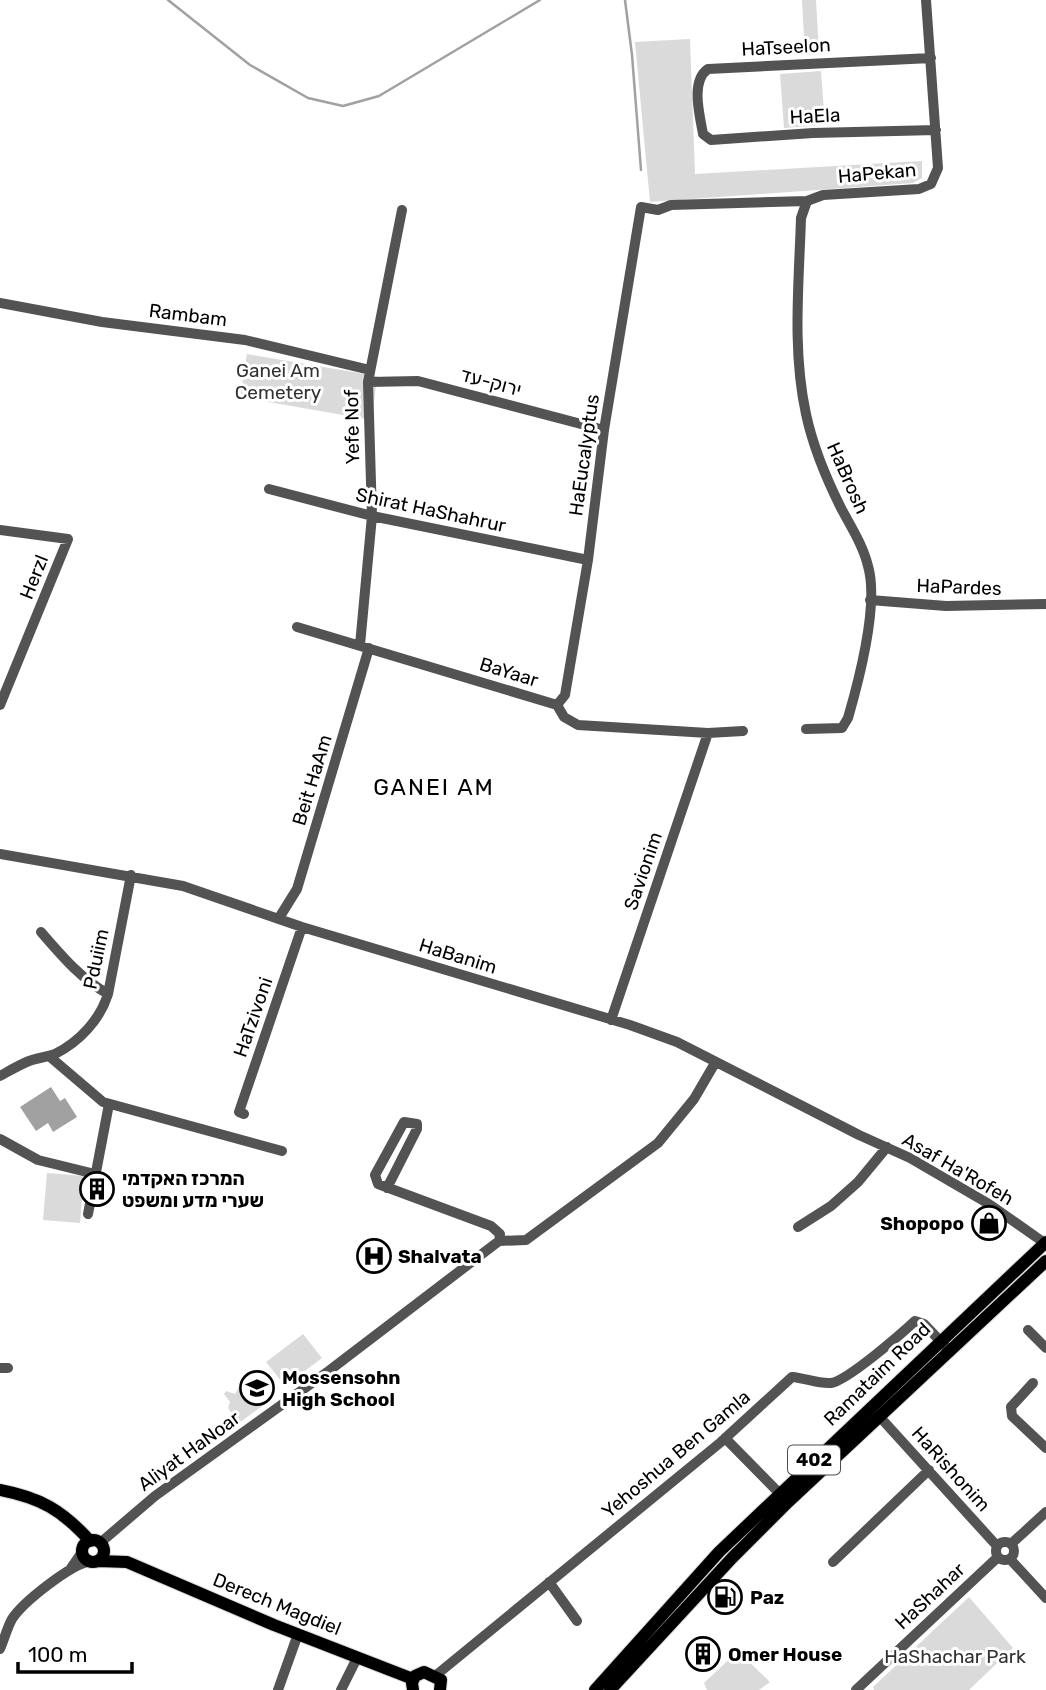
<svg xmlns="http://www.w3.org/2000/svg" width="1046" height="1690" font-family="Rubik,Heebo,sans-serif">
	<style>
		.green { fill: #dadada }
		.water { fill: #a1a1a1 }
		.lines { fill: none; stroke-linecap: round; stroke-linejoin: round }
		.stream { stroke: #a1a1a1; stroke-width: 2.5 }
		.major-casing { stroke: #dbdbdb; stroke-width: 14 }
		.minor { stroke: #535353; stroke-width: 10 }
		.major { stroke: #000; stroke-width: 12 }
		.labels { text-anchor: middle; dominant-baseline: central; stroke-width: 6; stroke-linejoin: round; paint-order: stroke }
		.shield { fill: #fff; stroke: #4c4c4c; stroke-width: 2 }
		.shield-label { font-size: 18px; font-weight: bold; fill: #000 }
		.street-label { font-size: 19px; fill: #000; stroke: #fff }
		.park-label { font-size: 19px; fill: #313131; stroke: #fff }
		.poi-label { font-size: 19px; font-weight: bold; fill: #000; stroke: #fff; text-anchor: start }
		.quarter-label { font-size: 23px; letter-spacing: 2px; fill: #000; stroke: #fff }
	</style>
	<rect width="100%" height="100%" fill="#fff"/>
	<path class="green" d="M802,0H816L819,54L805,55Z
		M690,39L695,174L922,161V178L913,183L650,202L635,42Z
		M821,71L825,125L784,128L780,74Z
		M247,354L377,376L372,420L240,397Z
		M47,1173L84,1176L80,1223L43,1220Z
		M303,1334L322,1358L285,1386L266,1362Z
		M249,1383L260,1400L266,1399L269,1401L239,1423L228,1408L230,1402L224,1394L226,1391L235,1394L239,1387Z
		M969,1597L1013,1648L969,1690H874L873,1687Z
		M738,1651L770,1682L759,1690H707L704,1683Z"/>
	<path class="water" d="M51,1087L60,1101L65,1098L77,1117L53,1132L48,1123L36,1131L20,1107Z"/>
	<g class="lines">
		<path class="stream" d="M168,0L250,65L308,98L343,106L379,96L540,0
			M625,0L632,55L641,170"/>
		<g class="major-casing">
			<path id="major" d="M0,1490C41,1498 62,1510 90,1541
				M82 1551a11 11 0 1 1 22 0a11 11 0 1 1-22 0Z
				M98,1561L127,1562L274,1625L413,1679
				M413,1690L412,1683L415,1676L424,1672L441,1680L440,1690
				M595,1690L719,1552L1046,1242
				M610,1690L732,1558L788,1502L1046,1261"/>
		</g>
		<path class="minor" d="M931,58L708,69C690,81 700,116 703,134L711,140L813,133L936,130
			M0,303L102,322L245,340L370,370
			M368,382L418,381L604,430
			M269,489L372,516L588,560
			M0,530L68,539L0,705
			M870,600L946,606L1046,604
			M297,627L557,705L564,717L578,725L708,733L743,731
			M360,645L372,516L368,382L402,210
			M557,705L565,695L588,560L604,430L641,207L658,210L671,205L807,201L823,195L919,189L931,184L938,168L926,0
			M806,729L842,728L848,718C859,680 879,604 868,566C863,545 851,527 841,508C826,478 813,447 806,414C792,350 799,283 801,218L807,201
			M0,854L183,886L302,927L630,1025L677,1042L859,1135L910,1158L989,1204L1046,1244
			M279,918L297,889L369,648
			M41,932C62,956 80,978 108,994
			M611,1020L708,733
			M49,1056L103,1102L282,1151
			M0,1076C9,1071 19,1065 29,1061C37,1058 47,1057 55,1054C79,1042 100,1020 108,994L131,875
			M244,1114L239,1112L302,927
			M0,1139L38,1160L95,1174
			M88,1214L109,1104
			M798,1227L831,1206L858,1182L887,1147
			M499,1241L526,1240L658,1143L694,1099L715,1063
			M1028,1330L1046,1348
			M0,1368H8
			M1033,1383L1011,1407L1012,1416L1046,1448
			M879,1416L997,1546
			M725,1438L784,1498
			M996 1551a9 9 0 1 1 18 0a9 9 0 1 1-18 0Z
			M100,1543L155,1496L330,1370L499,1241L500,1234L491,1226L378,1184L375,1175L404,1122L417,1124V1129L387,1188
			M1011,1544L1046,1512
			M1010,1559L1046,1598
			M833,1562L929,1470
			M71,1568L82,1552
			M549,1582L577,1621
			M0,1649C4,1640 7,1628 12,1619C23,1602 71,1564 91,1561
			M435,1676L721,1442L792,1377C805,1378 818,1384 831,1383C847,1381 901,1334 915,1321L924,1324L946,1347
			M278,1690L298,1634
			M341,1690L357,1658
			M856,1690L998,1557"/>
		<use href="#major" class="major"/>
	</g>
	<defs>
		<g id="building-ring" transform="scale(1.75)"><circle r="9.5" fill="#fff" stroke="#000" stroke-width="1.5"/><path d="M-4-6H4V6H1V3H-1V6H-4ZM-2.5-4.3h1.7v1.8h-1.7ZM.8-4.3h1.7v1.8H.8ZM-2.5-1h1.7V.8h-1.7ZM.8-1h1.7V.8H.8Z" fill="#000"/></g>
		<g id="shop-ring" transform="scale(1.75)"><circle r="9.5" fill="#fff" stroke="#000" stroke-width="1.5"/><path d="M-5-2.5h2.3a2.7 3.5 0 0 1 5.4 0H5L5.5 6h-11ZM-1.5-2.5h3a1.5 2.3 0 0 0-3 0Z" fill="#000"/></g>
		<g id="hospital-ring" transform="scale(1.75)"><circle r="9.5" fill="#fff" stroke="#000" stroke-width="1.5"/><path d="M-5-5h3v3.5h4V-5h3V5h-3V1.5h-4V5h-3Z" fill="#000"/></g>
		<g id="school-ring" transform="scale(1.75)"><circle r="9.5" fill="#fff" stroke="#000" stroke-width="1.5"/><path d="M0-5L7-2L0 1L-7-2ZM-4 1L0 2.5L4 1V4Q0 6-4 4Z" fill="#000"/></g>
		<g id="fuel-ring" transform="scale(1.75)"><circle r="9.5" fill="#fff" stroke="#000" stroke-width="1.5"/><path d="M-5.5-6h7V0h2V4h1.3V-2.5L3-4.5l.8-.8L6-3V5H2.5V1h-1V6h-7ZM-4.2-4.7v3.2H.2V-4.7Z" fill="#000"/></g>
	</defs>
	<g fill-rule="evenodd">
		<use href="#building-ring" x="97" y="1189"/>
		<use href="#shop-ring" x="989" y="1223"/>
		<use href="#hospital-ring" x="374" y="1256"/>
		<use href="#school-ring" x="257" y="1388"/>
		<use href="#fuel-ring" x="725" y="1597"/>
		<use href="#building-ring" x="703" y="1654"/>
	</g>
	<g class="labels">
		<rect class="shield" x="788" y="1445.5" width="52" height="29" rx="5"/>
		<g class="shield-label">
			<text x="814" y="1460">402</text>
		</g>
		<g class="street-label">
			<text transform="translate(786 47) rotate(-3)">HaTseelon</text>
			<text transform="translate(815 116) rotate(-3)">HaEla</text>
			<text transform="translate(877 173) rotate(-5)">HaPekan</text>
			<text transform="translate(188 315) rotate(7)">Rambam</text>
			<text transform="translate(491 382) rotate(15)">ירוק-עד</text>
			<text transform="translate(352 427) rotate(-91)">Yefe Nof</text>
			<text transform="translate(584 455) rotate(-82)">HaEucalyptus</text>
			<text transform="translate(848 478) rotate(66)">HaBrosh</text>
			<text transform="translate(431 510) rotate(12)">Shirat HaShahrur</text>
			<text transform="translate(34 577) rotate(-68)">Herzl</text>
			<text transform="translate(959 587) rotate(2)">HaPardes</text>
			<text transform="translate(509 672) rotate(17)">BaYaar</text>
			<text transform="translate(312 780) rotate(-73)">Beit HaAm</text>
			<text transform="translate(643 871) rotate(-71)">Savionim</text>
			<text transform="translate(458 956) rotate(17)">HaBanim</text>
			<text transform="translate(96 959) rotate(-78)">Pduiim</text>
			<text transform="translate(253 1017) rotate(-71)">HaTzivoni</text>
			<text transform="translate(958 1169) rotate(30)">Asaf Ha'Rofeh</text>
			<text transform="translate(877 1374) rotate(-44)">Ramataim Road</text>
			<text transform="translate(189 1451) rotate(-36)">Aliyat HaNoar</text>
			<text transform="translate(676 1454) rotate(-40)">Yehoshua Ben Gamla</text>
			<text transform="translate(951 1469) rotate(48)">HaRishonim</text>
			<text transform="translate(930 1596) rotate(-43)">HaShahar</text>
			<text transform="translate(277 1604) rotate(22)">Derech Magdiel</text>
		</g>
		<g class="park-label">
			<text x="278" y="370">Ganei Am<tspan x="278" dy="22">Cemetery</tspan></text>
			<text x="955" y="1656">HaShachar Park</text>
		</g>
		<g class="poi-label">
			<text x="122" y="1178">המרכז האקדמי<tspan x="122" dy="22">שערי מדע ומשפט</tspan></text>
			<text x="964" y="1223" text-anchor="end">Shopopo</text>
			<text x="398" y="1256">Shalvata</text>
			<text x="282" y="1377">Mossensohn<tspan x="282" dy="22">High School</tspan></text>
			<text x="750" y="1597">Paz</text>
			<text x="728" y="1654">Omer House</text>
		</g>
		<g class="quarter-label">
			<text x="434" y="787">GANEI AM</text>
		</g>
	</g>
	<path d="M18 1662v10h114v-10" fill="none" stroke="#000000" stroke-width="3.5"/>
	<text x="28" y="1662" font-size="21" fill="#000000" stroke="#ffffff" stroke-width="5" paint-order="stroke">100 m</text>
</svg>
